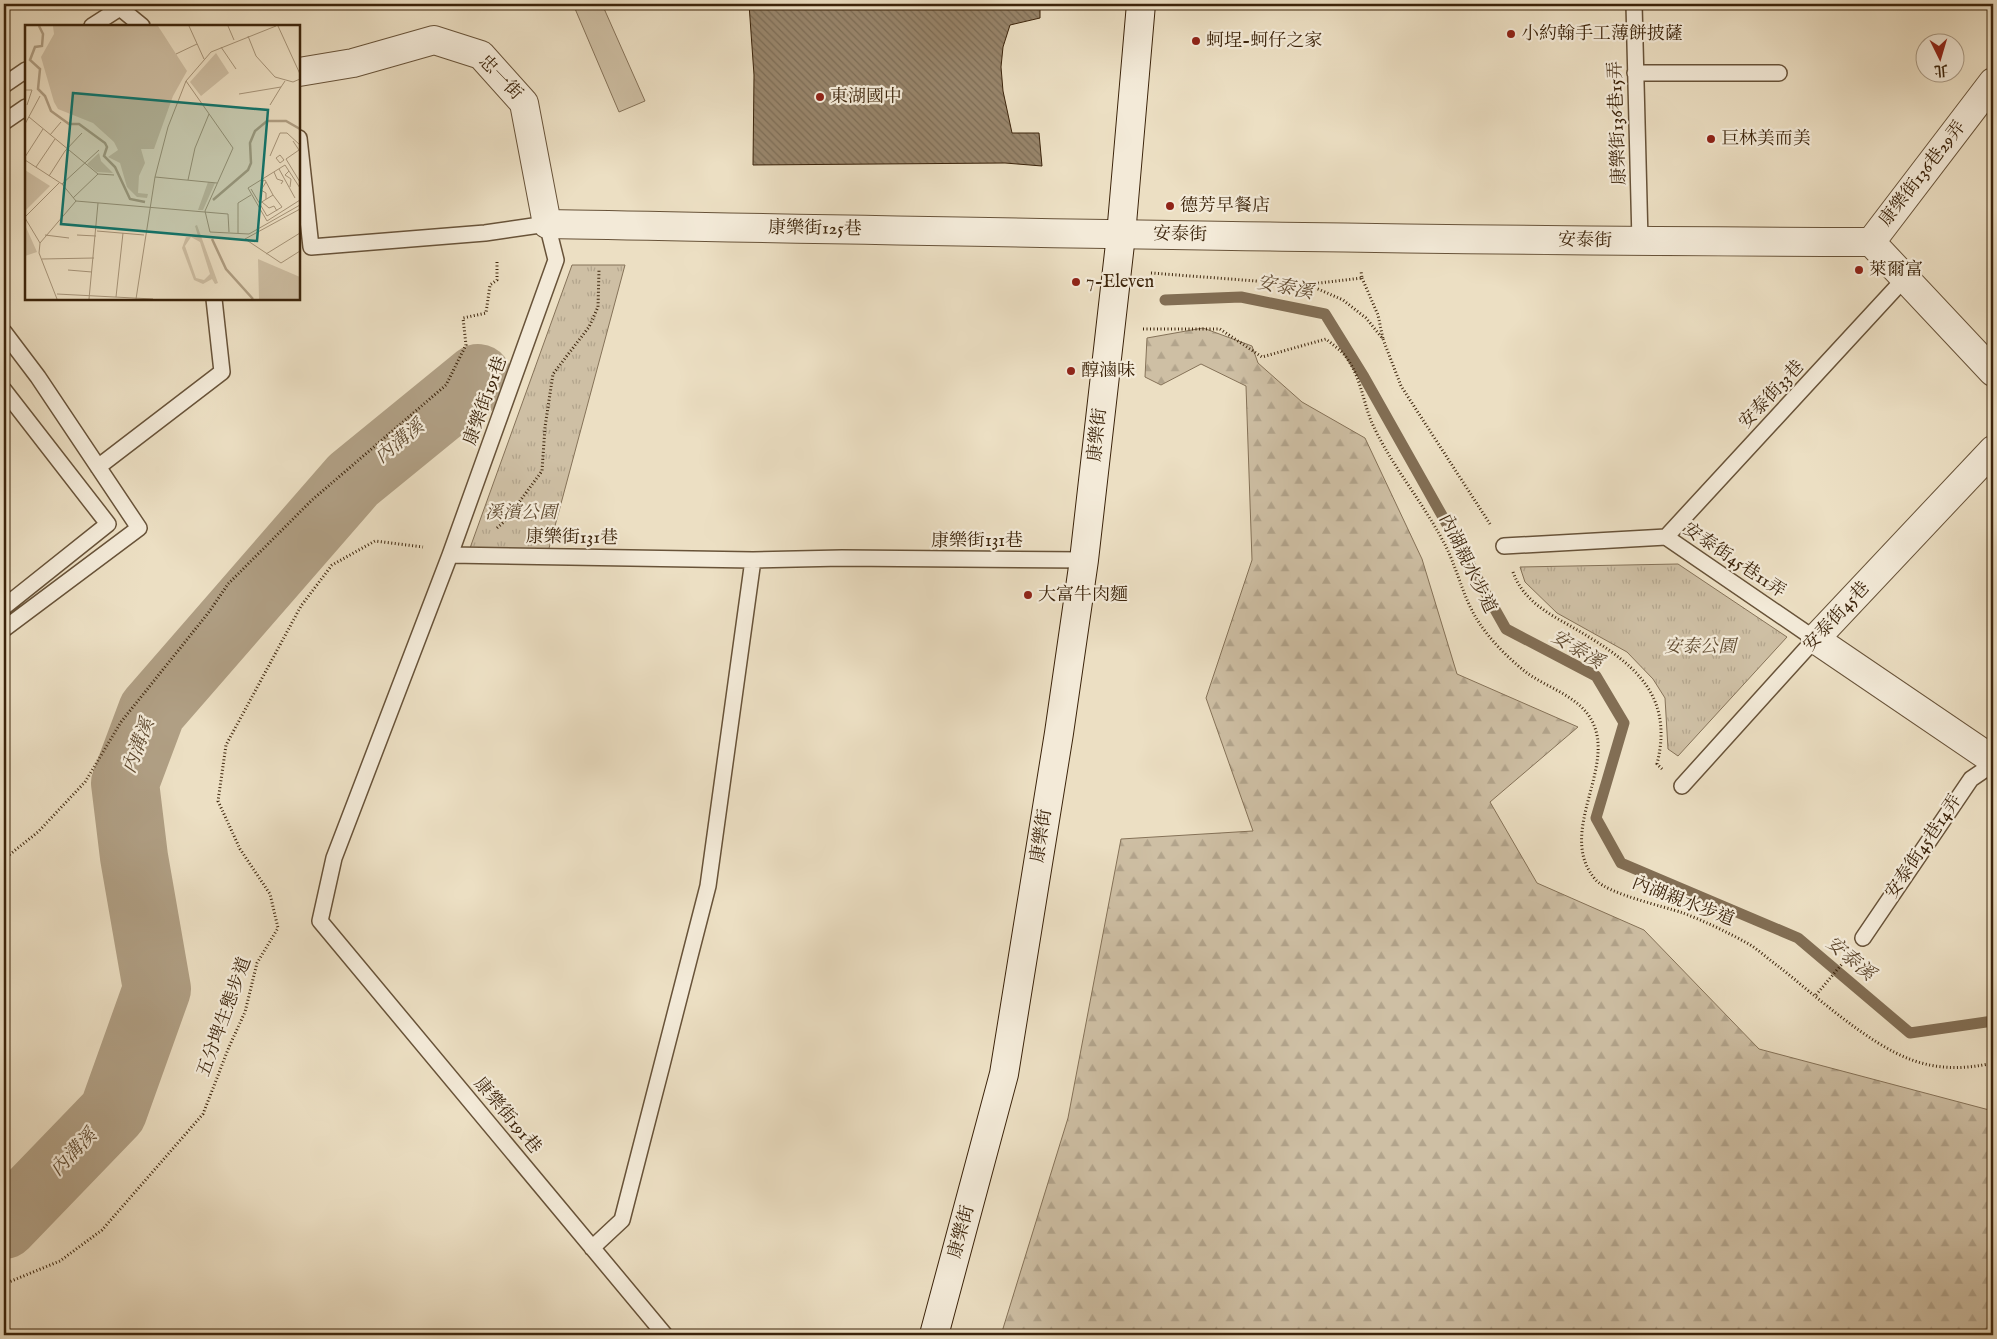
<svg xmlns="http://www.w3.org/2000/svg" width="1997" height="1339" font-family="'IM FELL English','Noto Serif TC',serif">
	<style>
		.grass { fill: url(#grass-tufts); stroke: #857258 }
		.forest { fill: url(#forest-firs); stroke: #857258 }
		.garden { fill: #cebfa4; stroke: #857258 }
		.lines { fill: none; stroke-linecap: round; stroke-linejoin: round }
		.stream { stroke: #826e54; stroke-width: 11 }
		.river { stroke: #b09f84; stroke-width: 68 }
		.building { fill: url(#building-back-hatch); stroke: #3c240b }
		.lane-casing { stroke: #685339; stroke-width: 18 }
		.street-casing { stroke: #685339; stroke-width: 30 }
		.secondary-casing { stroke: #3c240b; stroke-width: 30 }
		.path { stroke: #3c240b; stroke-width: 3; stroke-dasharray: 1 2.5; stroke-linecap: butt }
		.lane { stroke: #f3ead8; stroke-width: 15 }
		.street { stroke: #f3ead8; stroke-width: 28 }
		.secondary { stroke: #f3ead8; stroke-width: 28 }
		.poi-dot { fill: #8f2418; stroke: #f3ead8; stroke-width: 2 }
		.labels { text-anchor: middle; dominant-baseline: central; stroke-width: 4.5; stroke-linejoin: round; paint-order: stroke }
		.poi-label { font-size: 18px; fill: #3c240b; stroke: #f3ead8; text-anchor: start }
		.street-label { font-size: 18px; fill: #3c240b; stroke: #f3ead8 }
		.park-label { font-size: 18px; font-style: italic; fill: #604b31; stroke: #f3ead8 }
		.water-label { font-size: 19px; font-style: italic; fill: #5f492f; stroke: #f3ead8 }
		.inset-river { fill: none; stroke: #b09f84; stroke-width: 2.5 }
		.inset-road { fill: none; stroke: #a69479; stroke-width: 1 }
		.view { fill: #0f766e; fill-opacity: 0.15; stroke: #0f766e; stroke-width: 2.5 }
		.inset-edge { fill: none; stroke: #3c240b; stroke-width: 2.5 }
	</style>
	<defs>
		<pattern id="grass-tufts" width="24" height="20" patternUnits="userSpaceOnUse" patternTransform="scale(1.25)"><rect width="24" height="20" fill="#cebfa4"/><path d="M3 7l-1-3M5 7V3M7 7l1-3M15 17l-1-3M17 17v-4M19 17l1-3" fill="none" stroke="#b2a48c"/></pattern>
		<pattern id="forest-firs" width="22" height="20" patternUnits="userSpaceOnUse" patternTransform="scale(1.25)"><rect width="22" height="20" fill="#cebfa4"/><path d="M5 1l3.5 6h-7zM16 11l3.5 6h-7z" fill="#b2a48c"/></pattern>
		<pattern id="building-back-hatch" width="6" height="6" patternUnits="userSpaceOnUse" patternTransform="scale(1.25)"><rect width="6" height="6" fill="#98856b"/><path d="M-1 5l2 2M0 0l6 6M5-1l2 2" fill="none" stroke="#7d6d56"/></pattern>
	</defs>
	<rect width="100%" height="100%" fill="#ecdfc3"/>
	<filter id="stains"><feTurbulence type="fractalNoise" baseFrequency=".004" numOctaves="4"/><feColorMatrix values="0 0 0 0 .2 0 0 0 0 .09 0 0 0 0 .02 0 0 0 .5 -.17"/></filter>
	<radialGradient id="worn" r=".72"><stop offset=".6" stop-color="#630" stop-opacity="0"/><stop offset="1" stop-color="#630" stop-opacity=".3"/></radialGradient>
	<path class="grass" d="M572,265H625L548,552L470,548Z
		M1678,564L1787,637L1678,756L1668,749L1665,698L1653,679L1627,652L1557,613L1525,582L1520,567Z"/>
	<path class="forest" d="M1203,328L1252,346L1258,363L1302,402L1365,438L1422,559L1457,674L1578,727L1490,802L1537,883L1644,930L1759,1049L1993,1111V1335H1001L1068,1118L1121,839L1253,831L1206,698L1252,560L1246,386L1201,364L1161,385L1145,377L1147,338Z"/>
	<path class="garden" d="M573,4H602L645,101L619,112Z
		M618,4H669L635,7Z"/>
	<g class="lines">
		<path class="stream" d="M1165,300L1241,297L1325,314L1364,377L1506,629L1596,676L1624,723L1596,818L1621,863L1798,938L1910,1033L1993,1021"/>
		<path class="river" d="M4,1225L113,1112L157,989L134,857L125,783L152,711L353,480L478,378"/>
	</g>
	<path class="building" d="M749,4H1040V18L1010,25L1003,47L1001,67L1003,91L1012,133H1039L1042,166L1005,163L753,165L754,75Z"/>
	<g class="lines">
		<g class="lane-casing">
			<path id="lane" d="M1634,4L1640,241
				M120,8L142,26
				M92,26L120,8L114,4
				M1635,73H1779
				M4,85L26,70
				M4,122L26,107
				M299,138L311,247L485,233L547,224L556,260L450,555L334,858L320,921L665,1335
				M4,332L38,377L139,528L4,629
				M4,390L108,524L4,607
				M98,467L222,372L214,299
				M1666,537L1905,278
				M1504,546L1666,537L1815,639L1682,786
				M450,555L753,560L842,558L1084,560
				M1863,938L1971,779L1993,764
				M592,1248L622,1220L708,886L753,560"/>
		</g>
		<g class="street-casing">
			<path id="street" d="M299,72L353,63L434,40L481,55L524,103L547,224C988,232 1429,241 1871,242L1993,372
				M1871,242L1993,82
				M1993,450L1815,639L1993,760"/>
		</g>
		<g class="secondary-casing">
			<path id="secondary" d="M934,1335L1004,1074L1059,733L1084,560L1121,235L1141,4"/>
		</g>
		<path class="path" d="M1151,273L1309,285L1343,300L1366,318L1383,339L1401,386L1490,524
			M1362,278L1378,315L1383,339
			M1311,284L1362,278L1361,271
			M1143,329H1220L1262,357L1326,339C1333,345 1341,350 1346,357C1361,377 1363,402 1372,423C1391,465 1422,501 1443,541C1457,566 1462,596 1478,621C1490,640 1509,659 1527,673C1548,688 1580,697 1592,721C1617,768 1555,834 1596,880C1608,894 1663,906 1683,913C1704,921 1727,932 1747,943C1758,949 1768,959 1778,966C1816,996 1868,1044 1912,1060C1939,1070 1966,1069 1993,1063
			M497,528L506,520L542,471L545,427L553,374L589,327L598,307L599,270
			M1513,572C1522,598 1545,612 1567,624C1625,658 1676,688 1657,764L1662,769
			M4,859L38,832L85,782L121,722L209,612L228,584L312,500L446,385L466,345L463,318L486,313L490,285L497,280V260
			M1816,995L1847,958
			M4,1284L60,1261L102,1230L203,1114L229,1047L245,1012L257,963L278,928L270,894L240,849L218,801L226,745L301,606L332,565L375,541L423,547"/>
		<use href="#lane" class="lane"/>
		<use href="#street" class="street"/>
		<use href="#secondary" class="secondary"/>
	</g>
	<g class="poi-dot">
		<circle cx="1511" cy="34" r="5"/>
		<circle cx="1196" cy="41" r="5"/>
		<circle cx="820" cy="97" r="5"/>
		<circle cx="1711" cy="139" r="5"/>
		<circle cx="1170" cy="206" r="5"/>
		<circle cx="1859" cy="270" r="5"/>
		<circle cx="1076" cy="282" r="5"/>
		<circle cx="1071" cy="371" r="5"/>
		<circle cx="1028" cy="595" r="5"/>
	</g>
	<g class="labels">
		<g class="poi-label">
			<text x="1521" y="34">小約翰手工薄餅披薩</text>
			<text x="1206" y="41">蚵埕-蚵仔之家</text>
			<text x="830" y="97">東湖國中</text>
			<text x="1721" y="139">巨林美而美</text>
			<text x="1180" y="206">德芳早餐店</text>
			<text x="1869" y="270">萊爾富</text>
			<text x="1086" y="282">7-Eleven</text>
			<text x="1081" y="371">醇滷味</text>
			<text x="1038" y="595">大富牛肉麵</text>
		</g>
		<g class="street-label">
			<text transform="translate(500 78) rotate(46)">忠一街</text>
			<text transform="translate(1618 123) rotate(-92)">康樂街136巷15弄</text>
			<text transform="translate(1923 174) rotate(-52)">康樂街136巷29弄</text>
			<text transform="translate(815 229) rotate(1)">康樂街125巷</text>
			<text transform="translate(1180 235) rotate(1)">安泰街</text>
			<text transform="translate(1585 241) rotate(1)">安泰街</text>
			<text transform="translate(1772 395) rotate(-47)">安泰街33巷</text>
			<text transform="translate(486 401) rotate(-70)">康樂街191巷</text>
			<text transform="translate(1098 435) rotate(-84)">康樂街</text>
			<text transform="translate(572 538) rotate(1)">康樂街131巷</text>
			<text x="977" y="541">康樂街131巷</text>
			<text transform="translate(1734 561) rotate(34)">安泰街45巷11弄</text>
			<text transform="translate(1467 564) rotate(64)">內湖親水步道</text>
			<text transform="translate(1837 617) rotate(-47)">安泰街45巷</text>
			<text transform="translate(1042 836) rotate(-81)">康樂街</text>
			<text transform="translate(1924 847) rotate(-56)">安泰街45巷14弄</text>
			<text transform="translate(1683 902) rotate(21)">內湖親水步道</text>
			<text transform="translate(225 1017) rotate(-70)">五分埤生態步道</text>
			<text transform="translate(507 1116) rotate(50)">康樂街191巷</text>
			<text transform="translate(962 1232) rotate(-75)">康樂街</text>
		</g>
		<g class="park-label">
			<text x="521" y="513">溪濱公園</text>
			<text x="1700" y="647">安泰公園</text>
		</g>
		<g class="water-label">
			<text transform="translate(1285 288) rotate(11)">安泰溪</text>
			<text transform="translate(400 442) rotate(-39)">內溝溪</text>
			<text transform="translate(1577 650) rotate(31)">安泰溪</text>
			<text transform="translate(139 746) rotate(-69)">內溝溪</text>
			<text transform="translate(1850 959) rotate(40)">安泰溪</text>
			<text transform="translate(74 1153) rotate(-46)">內溝溪</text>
		</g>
	</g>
	<g transform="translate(25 25)">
		<rect width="275" height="275" fill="#ecdfc3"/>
		<path d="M191,28L204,48L176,71L165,57ZM74,128L76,136L88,148L72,147L62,139ZM183,157L190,158L178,185H173Z" fill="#cebfa4"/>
		<path d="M28,1H133L162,46L148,71L129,124H116L120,138L114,151L113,168L123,169L122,173L112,172L102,162L95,138L83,132L93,125L89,117L68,98L33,84L29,77L16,32L29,9ZM0,145L25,161L0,186ZM0,200L12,227L0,231ZM233,234L275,252V274H234Z" fill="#cebfa4"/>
		<path d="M172,200L193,258L190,259L187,254L178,259L169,255L157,223L161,212L173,211L170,201ZM166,212L175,217L185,249L179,255L171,253L160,221Z" fill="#cebfa4" fill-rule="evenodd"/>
		<path class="inset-river" d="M14,1L18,9L17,21L10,22L5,35L15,44L13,64L20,71L26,86L44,99H54L80,118L82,122L79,131L90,142L105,174L120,177M188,175L223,145L226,138L225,118L230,106L242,96H261L275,104M187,214L201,244L228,274"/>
		<path class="inset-road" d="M164,1L179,34M203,1L209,15M253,1L275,49M223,11L231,31L250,52L268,57L275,54M196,22L211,44M151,29L172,19M161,56L208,123L180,186L185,207L224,209L275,180M0,65H7L2,80M214,69L256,62L260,56M245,80L256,62M4,92L73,149L89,150M0,99L15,71M25,110L36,97M268,116L274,125L261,134L275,157M255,130L259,135L255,138L251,133ZM245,131L255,108H262L275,120M0,132L18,104M0,135L37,159L51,176L203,189L204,207M11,142L30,114M254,144L270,173M264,146L260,150L266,154L265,162M249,147L252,154L258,156L256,159M24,151L40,126L57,108M130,152L192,158M163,155L170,123L184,89M236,157L240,155L248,170M241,157L236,165L241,168V174M37,159L74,125M275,163L260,140L223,163L242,196L275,175M226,164L242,191L257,182L248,170L235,178M48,173L73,149M237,177L244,183L249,181L252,186M275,184L220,214L256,238L275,226M0,192L34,158M0,193L15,218M72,206L119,210M213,208V178L226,170M20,210L44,213M52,210L71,211M241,229L275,208M17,234L69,233M43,245L67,247M32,269L128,274M91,272L98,208M32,274L14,228L15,218L51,176M64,274L73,178M111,274L130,152L143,102L161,56L186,27L251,1"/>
		<path class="view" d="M48,68L243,85L232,216L36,199Z"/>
		<rect width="275" height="275" class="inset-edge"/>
	</g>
	<rect width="1997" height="1339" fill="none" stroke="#ecdfc3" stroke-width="20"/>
	<rect x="5" y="5" width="1987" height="1329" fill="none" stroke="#3c240b" stroke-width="2.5"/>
	<rect x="10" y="10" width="1977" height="1319" fill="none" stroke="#3c240b"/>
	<g transform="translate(1940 58) rotate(175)"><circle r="24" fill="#f3ead8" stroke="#aa9b86"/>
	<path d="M0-4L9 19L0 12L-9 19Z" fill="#8f2418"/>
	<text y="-8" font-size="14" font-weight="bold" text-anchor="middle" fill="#3c240b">北</text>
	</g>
	<rect width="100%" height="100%" filter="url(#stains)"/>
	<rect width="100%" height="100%" fill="url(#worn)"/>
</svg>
